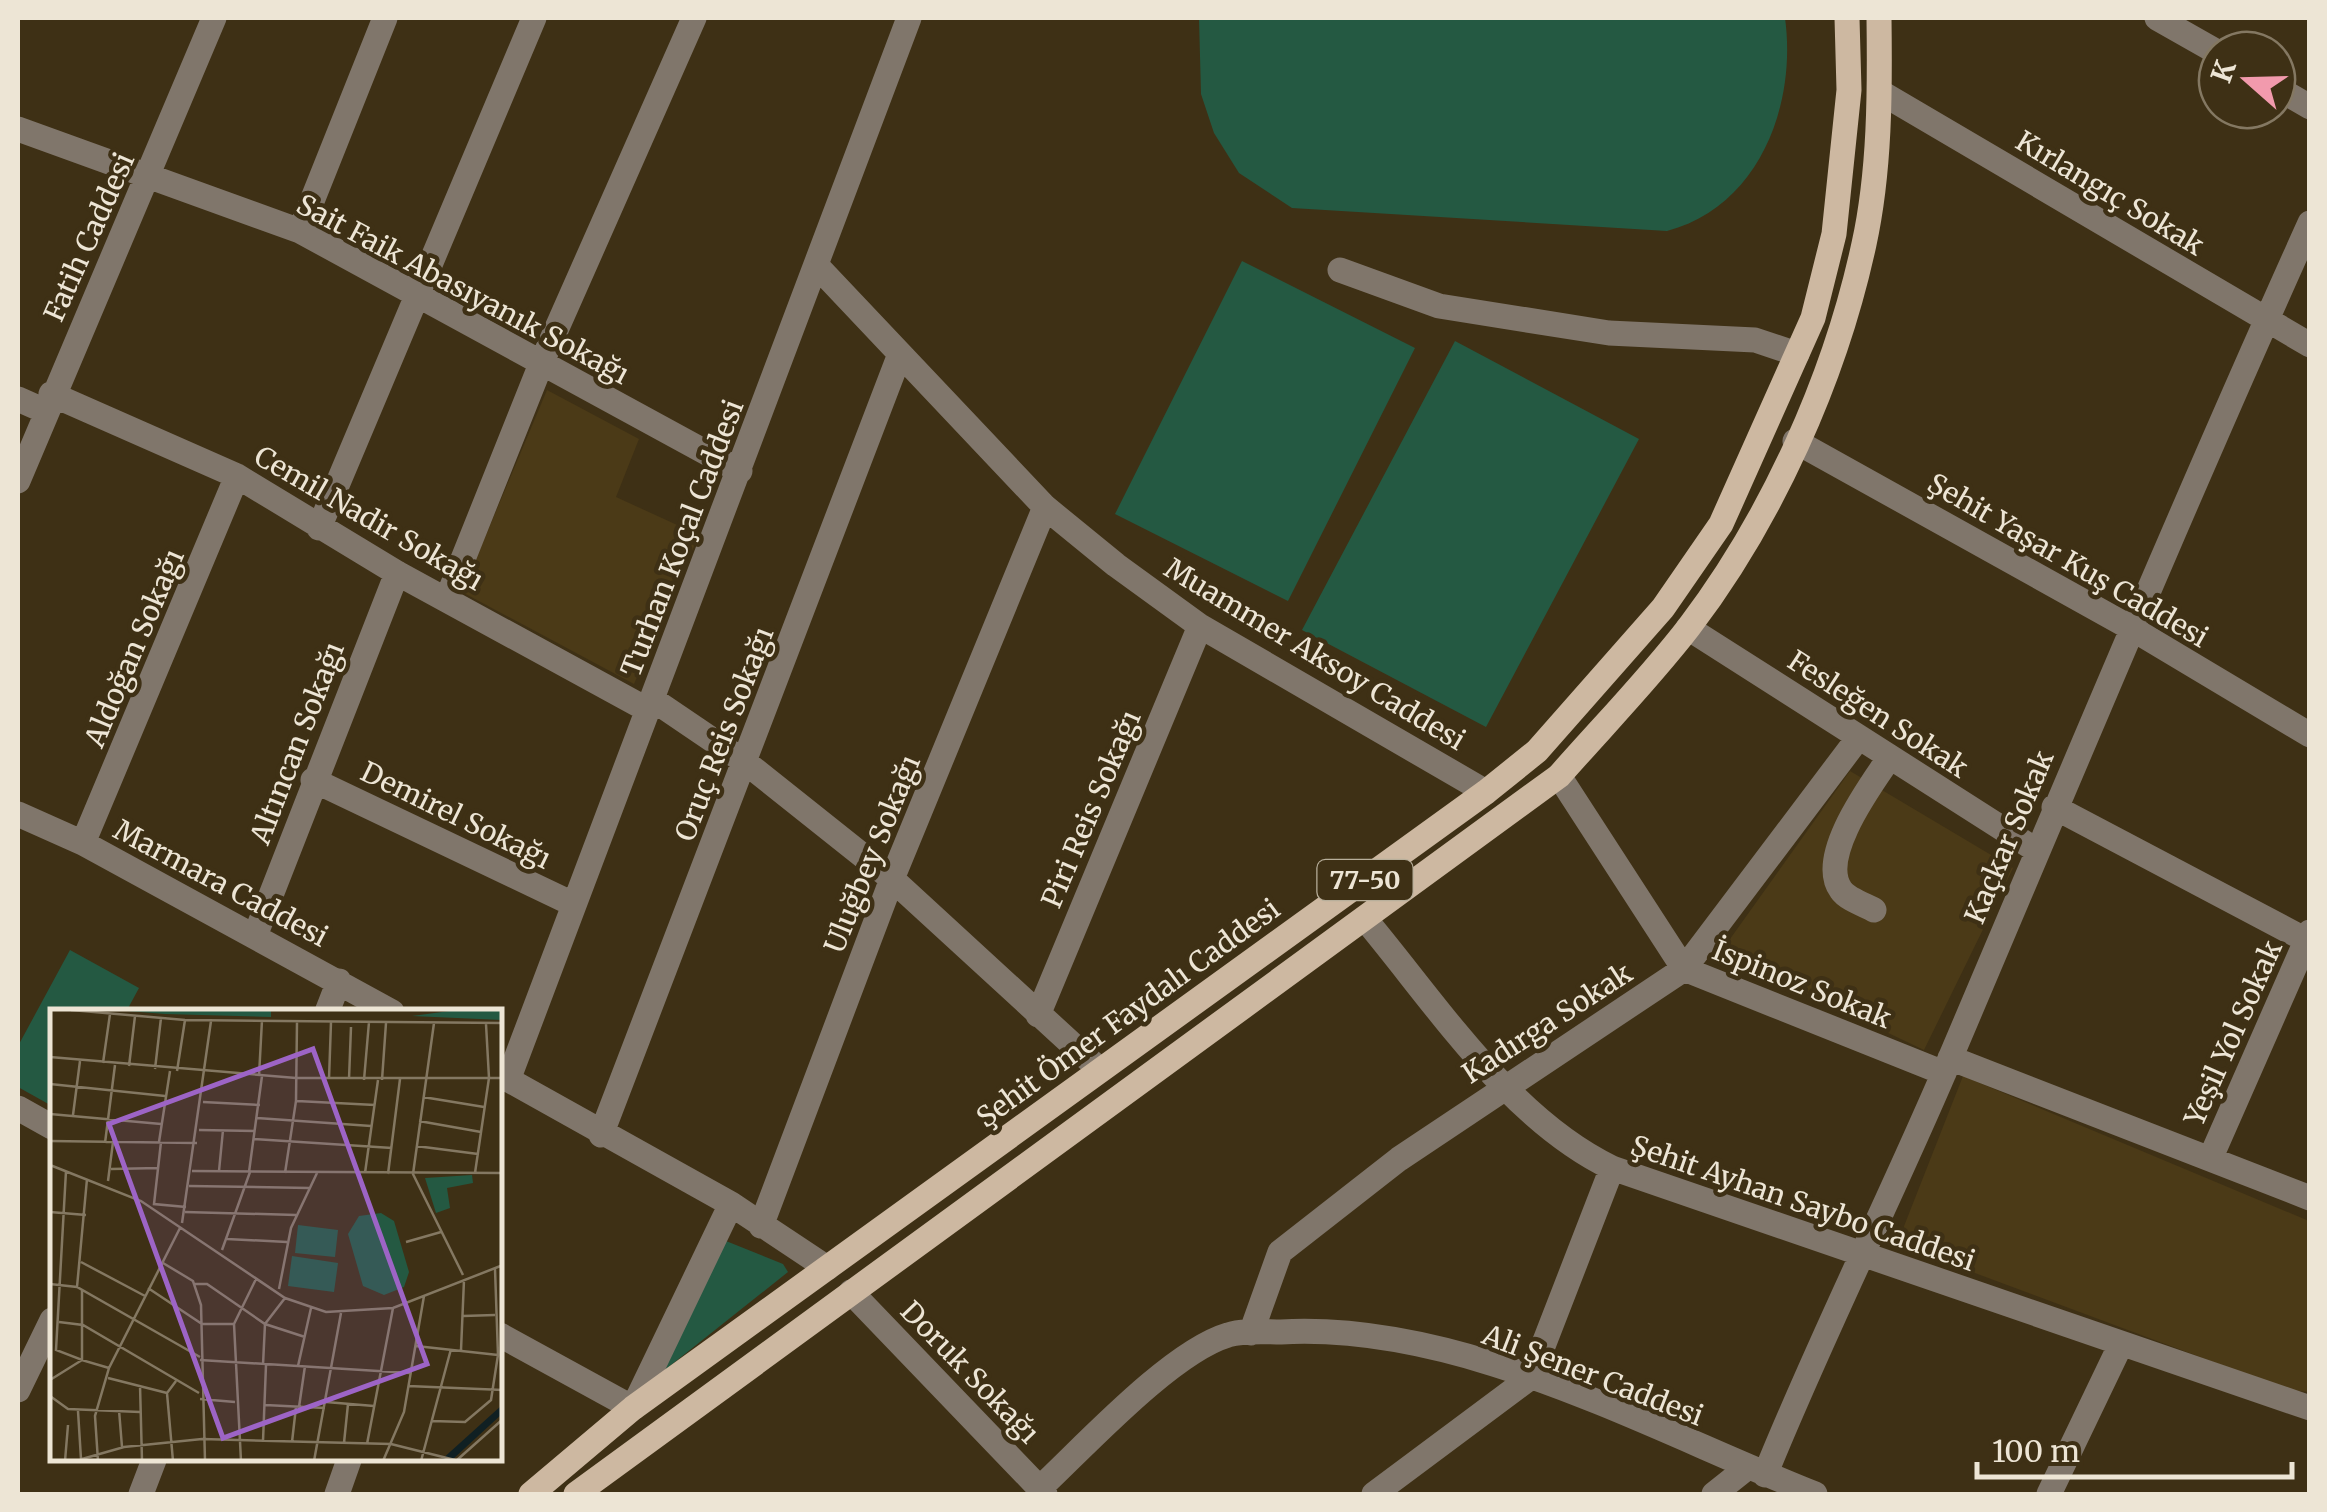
<svg xmlns="http://www.w3.org/2000/svg" width="2327" height="1512" font-family="Merriweather,serif">
	<style>
		.built { fill: #4b3a17 }
		.green { fill: #245942 }
		.lines { fill: none; stroke-linecap: round; stroke-linejoin: round }
		.minor { stroke: #80766b; stroke-width: 25 }
		.major { stroke: #cdb8a1; stroke-width: 25 }
		.labels { text-anchor: middle; dominant-baseline: central; stroke-width: 9; stroke-linejoin: round; paint-order: stroke }
		.shield { fill: #3e3015; stroke: #b8af9b; stroke-width: 2.5 }
		.shield-label { font-size: 25px; font-weight: bold; fill: #ede5d5 }
		.street-label { font-size: 28px; fill: #ede5d5; stroke: #3e3015 }
		.inset-road { fill: none; stroke: #847862; stroke-width: 2.5 }
		.view { fill: #9d64c6; fill-opacity: 0.15; stroke: #9d64c6; stroke-width: 5 }
		.inset-edge { fill: none; stroke: #ede5d5; stroke-width: 5 }
	</style>
	<rect width="100%" height="100%" fill="#3e3015"/>
	<path class="built" d="M547,390L639,439L616,497L699,535L634,684L462,592Z
		M1850,771L2013,868L1924,1050L1720,953Z
		M1963,1076L2309,1221V1392L2289,1390L1897,1244Z"/>
	<path class="green" d="M1199,18H1785C1797,105 1759,207 1667,231L1292,208L1239,173L1214,133L1201,94Z
		M1242,261L1415,348L1288,601L1115,514Z
		M1455,341L1639,439L1486,727L1302,630Z
		M70,950L139,988L126,1012H52V1106L18,1087V1046Z
		M726,1241L783,1264L788,1272L666,1369L659,1368Z"/>
	<g class="lines">
		<path class="minor" d="M2157,18L2217,52
			M2277,88L2310,107
			M1880,92L2310,345
			M18,129L300,231L740,471
			M300,231L385,18
			M818,267L1045,507L1116,565L1200,626L1486,792
			M1340,270L1439,306L1609,333L1755,340L1797,354
			M51,394L237,476L397,573L648,710
			M18,399L45,411
			M1795,441L2131,628L2310,735
			M18,481L214,18
			M319,528L534,18
			M447,599L541,364L694,18
			M1688,628L2036,850
			M652,699L745,762L892,879L1099,1069
			M1559,776L1684,969L1944,1073
			M313,780L573,904
			M2054,807L2306,940
			M18,814L83,843L392,1012
			M83,843L237,476
			M1874,910C1865,905 1847,899 1841,890C1817,857 1871,785 1890,757
			M1365,919C1437,1005 1510,1119 1612,1168L2310,1408
			M255,936L397,573
			M327,1012L339,981
			M1038,1015L1200,626
			M1950,1058L2310,1198
			M500,1075L731,1204L827,1268
			M508,1080L909,18
			M18,1108L52,1127
			M601,1135L900,354
			M2211,1157L2310,932
			M761,1226L892,879L1045,507
			M851,1292L1045,1494
			M1251,1333L1280,1252L1399,1159L1684,969L1859,737
			M500,1335L633,1408L731,1204
			M18,1390L52,1320
			M1765,1475C1822,1334 1890,1200 1949,1061C2068,781 2185,500 2310,223
			M1040,1488C1085,1446 1171,1352 1228,1335C1243,1330 1265,1332 1281,1332C1463,1322 1650,1429 1815,1494
			M141,1494L154,1460
			M337,1494L349,1460
			M1374,1494L1531,1377L1612,1168
			M1714,1494L1748,1467
			M2049,1494L2120,1346"/>
		<path class="major" d="M531,1494L633,1408L1486,792L1537,751L1663,608L1721,524L1813,318L1834,234L1849,90L1847,18
			M576,1494L1559,776C1602,727 1649,679 1689,627C1772,518 1835,378 1864,244C1880,171 1880,91 1879,18"/>
	</g>
	<g class="labels">
		<rect class="shield" x="1317.5" y="860" width="95" height="40" rx="8"/>
		<g class="shield-label">
			<text x="1365" y="880">77-50</text>
		</g>
		<g class="street-label">
			<text transform="translate(2110 193) rotate(31)">Kırlangıç Sokak</text>
			<text transform="translate(89 237) rotate(-66)">Fatih Caddesi</text>
			<text transform="translate(463 289) rotate(28)">Sait Faik Abasıyanık Sokağı</text>
			<text transform="translate(369 518) rotate(30)">Cemil Nadir Sokağı</text>
			<text transform="translate(682 538) rotate(-69)">Turhan Koçal Caddesi</text>
			<text transform="translate(2068 560) rotate(30)">Şehit Yaşar Kuş Caddesi</text>
			<text transform="translate(134 648) rotate(-67)">Aldoğan Sokağı</text>
			<text transform="translate(1315 654) rotate(31)">Muammer Aksoy Caddesi</text>
			<text transform="translate(1878 714) rotate(33)">Fesleğen Sokak</text>
			<text transform="translate(724 734) rotate(-69)">Oruç Reis Sokağı</text>
			<text transform="translate(297 743) rotate(-69)">Altıncan Sokağı</text>
			<text transform="translate(1091 809) rotate(-67)">Piri Reis Sokağı</text>
			<text transform="translate(456 815) rotate(26)">Demirel Sokağı</text>
			<text transform="translate(2009 837) rotate(-67)">Kaçkar Sokak</text>
			<text transform="translate(872 854) rotate(-68)">Uluğbey Sokağı</text>
			<text transform="translate(221 883) rotate(28)">Marmara Caddesi</text>
			<text transform="translate(1802 984) rotate(22)">İspinoz Sokak</text>
			<text transform="translate(1128 1013) rotate(-36)">Şehit Ömer Faydalı Caddesi</text>
			<text transform="translate(1547 1023) rotate(-33)">Kadırga Sokak</text>
			<text transform="translate(2233 1033) rotate(-66)">Yeşil Yol Sokak</text>
			<text transform="translate(1803 1203) rotate(19)">Şehit Ayhan Saybo Caddesi</text>
			<text transform="translate(970 1372) rotate(46)">Doruk Sokağı</text>
			<text transform="translate(1593 1375) rotate(21)">Ali Şener Caddesi</text>
		</g>
	</g>
	<g transform="translate(50 1009)">
		<rect width="452" height="452" fill="#3e3015"/>
		<path d="M65,1H221V8L115,5ZM407,1H452V11L362,7ZM422,166L423,174L397,179L400,199L386,204L375,169ZM331,204L344,212L359,263L354,278L334,286L313,277L298,225L309,207ZM248,216L288,221L285,248L245,244ZM242,247L288,254L284,283L238,277Z" fill="#245942"/>
		<path d="M452,396V405L401,452H390Z" fill="#102023"/>
		<path class="inset-road" d="M21,1L135,11L453,14M384,14L363,165L413,266M0,48L246,69H453M53,54L60,5M79,57L85,7M105,60L111,9M127,62L135,11M209,67L212,11M279,70L281,13M299,70L301,18M314,71L319,13M332,71L336,14M0,75L115,87M373,88L434,98M247,92L325,96M153,93L210,96M0,105L111,115M23,106L30,52M207,109L321,117M369,112L431,123M149,121L205,122M204,130L342,139M0,132L147,134M109,133L120,62M111,133L104,195L136,198M55,134L65,56M366,137L428,145M0,156L91,192L235,289L276,303L343,299L453,256M61,160L109,159M16,162L6,341L32,351V281M142,162L453,164M169,162L173,121M199,163L212,67M235,164L246,92L247,13M315,164L328,71M425,164L439,69L436,15M338,165L350,70M58,172L63,133M139,177L259,179M0,203L36,206M135,203L246,206M132,214L161,12M177,230L237,233M356,233L391,223M172,241L200,163M31,253L95,287M113,254L143,272L151,296L155,452M0,275L27,278L150,348M144,275H157L215,315L255,328M27,278L37,170M98,279L152,315H184M229,280L241,219L267,164M413,307L445,306M9,313L33,316L149,384M366,337L448,346M411,341L414,271M150,351L360,364M213,356L215,315L235,289M248,357L261,299M58,369L117,384M0,371L32,351L59,359M90,376L92,452M358,377L453,381M0,387L18,400L90,403M150,390L185,393M276,393L324,397M215,396L275,399M249,398L255,357M69,401L72,438M28,402L31,450M382,412L415,413L441,391L448,346L445,260M213,432L216,356M242,433L246,398M294,434L298,395M317,435L343,299M407,451L453,410M15,452L18,416M25,452L74,438L152,430L341,435L409,452M48,452L45,407L59,359L130,219M123,452L117,384L126,372M191,452L184,315L206,270M264,452L291,304M333,452L354,403L374,287M371,452L401,340"/>
		<path class="view" d="M263,40L377,355L173,429L59,115Z"/>
		<rect width="452" height="452" class="inset-edge"/>
	</g>
	<rect width="2327" height="1512" fill="none" stroke="#ede5d5" stroke-width="40"/>
	<g transform="translate(2247 80) rotate(290)"><circle r="48" fill="#3e3015" stroke="#847862" stroke-width="2.5"/>
	<path d="M0-8L18 38L0 25L-18 38Z" fill="#f29aad"/>
	<text y="-15" font-size="28" font-weight="bold" text-anchor="middle" fill="#ede5d5">K</text>
	</g>
	<path d="M1977 1462v15h315v-15" fill="none" stroke="#ede5d5" stroke-width="5"/>
	<text x="1992" y="1462" font-size="30" fill="#ede5d5" stroke="#3e3015" stroke-width="8" paint-order="stroke">100 m</text>
</svg>
